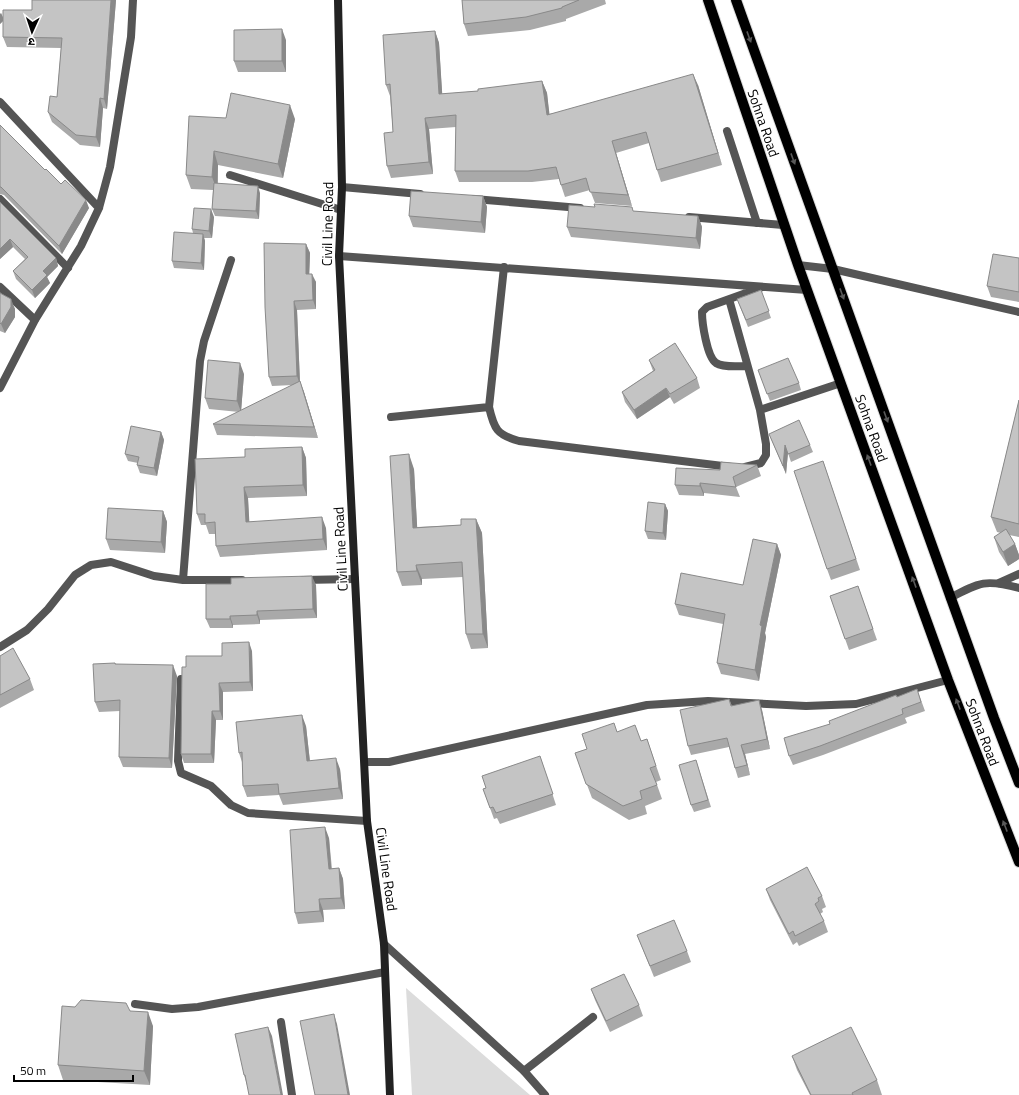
<svg xmlns="http://www.w3.org/2000/svg" width="1019" height="1095" font-family="'Titillium Web','Noto Sans Devanagari',sans-serif">
	<style>
		.green { fill: #dcdcdc }
		.lines { fill: none; stroke-linecap: round; stroke-linejoin: round }
		.primary-casing { stroke: #dbdbdb; stroke-width: 12 }
		.lane { stroke: #555; stroke-width: 8 }
		.street { stroke: #555; stroke-width: 8 }
		.secondary { stroke: #222; stroke-width: 8 }
		.primary { stroke: #000; stroke-width: 10 }
		.wall { fill: #a9a9a9 }
		.shaded-wall { fill: #898989 }
		.building { fill: #c4c4c4; stroke: #898989 }
		.oneway { fill: #595959 }
		.labels { text-anchor: middle; dominant-baseline: central; stroke-width: 3; stroke-linejoin: round; paint-order: stroke }
		.street-label { font-size: 14px; fill: #000; stroke: #fff }
	</style>
	<rect width="100%" height="100%" fill="#fff"/>
	<path class="green" d="M406,988L530,1095H412Z"/>
	<g class="lines">
		<g class="primary-casing">
			<path id="primary" d="M708,0L798,265L948,680L1019,862
				M736,0L994,718L1019,783"/>
		</g>
		<path class="lane" d="M727,131L757,223
			M0,199L68,268
			M339,256L807,290
			M798,265L833,269L1019,312
			M504,267L489,407C494,429 497,435 519,441L731,467
			M729,299L760,410L766,444V455L761,463L745,467
			M747,366C739,366 724,368 716,363C707,357 702,323 702,312L707,307L760,288
			M760,410L841,383
			M391,417L489,407
			M999,583L1019,574
			M365,762H389L647,705L708,701L806,706L856,704L948,680
			M135,1004L172,1009L198,1007L385,972
			M281,1022L292,1095
			M524,1071L593,1017"/>
		<path class="street" d="M0,102L99,208
			M230,175L341,210
			M342,187L420,194
			M474,199L580,208
			M689,217L783,225
			M0,287L35,320
			M0,388L35,320L81,246L99,208L110,167L131,37L133,0
			M183,580L200,361L204,341L231,260
			M303,580L355,579
			M950,598C980,582 986,579 1019,588
			M0,647L27,630L48,609L75,575L91,565L111,562L154,576L183,580H242
			M181,679L178,761L181,773L211,786L231,805L248,813L367,821
			M384,944L524,1071L545,1095"/>
		<path class="secondary" d="M338,0L342,187L339,256L367,821L384,944L390,1095"/>
		<use href="#primary" class="primary"/>
	</g>
	<path class="wall" d="M116,0L107,109L103,108L100,147L80,145L52,122L48,112L57,97L61,48L7,47L3,37V21L0,24L1,13L3,18L32,10Z
		M462,0H605L606,4L566,19V21L530,30L468,36L464,24Z
		M435,31L439,43L442,94L478,91L542,81L547,93L549,114L698,85L722,165L661,182L657,170L649,143L616,153L632,206L595,203L590,190L565,197L559,179L532,182H459L455,171L456,127L429,129L433,174L391,178L387,166L393,132L390,96L386,85Z
		M286,40V72H238L234,61Z
		M226,118L295,119L283,178L218,165V184L260,193L259,219L215,216L212,209L213,190L191,189L186,175Z
		M0,125L45,170L89,208L62,254L4,195L0,194Z
		M483,196L487,207L485,233L413,227L409,216Z
		M0,202L56,258L58,266L47,277L50,283L35,298L16,279L13,271L25,259L13,247L0,259Z
		M633,211L698,216L702,227L700,249L571,237L567,227Z
		M214,217L212,238H204L205,241L204,270L174,268L172,261L193,233L192,229Z
		M306,244L310,253L309,274L316,282V309L297,310L300,382L304,392L318,438L217,435L213,424L239,412L209,409L205,398L244,374L241,411L293,385L272,386L269,377Z
		M1019,258V302L991,297L987,286Z
		M761,290L771,318L748,327L737,299Z
		M0,293L15,309V317L5,333L0,331Z
		M649,360L697,378L700,388L674,404L670,397L637,419L625,402L622,392L653,371Z
		M758,370L799,383L801,390L770,401Z
		M1019,400V537L1009,535L1015,544L1019,555V559L1008,566L999,552L994,537L1001,533L997,532L991,517Z
		M161,432L164,440L157,476L140,473L137,465L138,463L128,461L125,454Z
		M769,434L810,445L813,452L791,462L788,453L786,474Z
		M302,447L306,458L307,496L248,498L249,522L326,528L327,550L220,557L216,546V534H209L206,525H201L197,514L245,457Z
		M823,461L860,570L831,580L827,569Z
		M757,465L761,476L736,487L740,497L704,493V496L679,495L675,485L720,470Z
		M414,469L417,527L461,525L476,519L482,533L488,648L471,649L466,634L463,577L422,579V585L402,586L397,572Z
		M665,504L668,511L666,540L648,539L645,531Z
		M163,511L167,522L165,553L110,550L106,539Z
		M777,544L781,555L765,633L766,637L759,681L721,674L717,663L723,624L679,615L675,604L743,585Z
		M316,585L317,618L260,620V624L233,625V628H210L206,619Z
		M858,586L877,640L849,650L830,596Z
		M252,651L253,691L223,692V720H216L214,763H184L181,754L186,667L222,656Z
		M0,656L30,679L34,690L0,708Z
		M115,663L116,664L177,676L172,768L123,767L119,757L120,711L99,712L95,702Z
		M917,689L925,711L905,718L907,723L823,755L793,765L789,756L830,724Z
		M729,699L732,706L762,710L770,749L745,754L750,775L738,778L735,768L729,747L691,755L688,746Z
		M306,726L310,761L340,769L343,799L283,805L279,795L247,797L243,786L242,762L239,753Z
		M618,732L641,741L647,739L661,780L656,782L662,799L645,806L647,814L629,820L592,798L575,753L587,749Z
		M540,756L556,805L500,824L497,818L494,819L483,789L486,788Z
		M696,760L711,807L694,812L691,805Z
		M329,838L332,869L339,868L343,879L345,909L323,910L324,922L298,924L295,913Z
		M766,889L822,896L826,907L822,909L823,912L820,914L824,921L828,932L799,946L797,942L793,945L770,900Z
		M637,935L687,951L691,962L654,977Z
		M591,989L639,1005L643,1016L610,1032L595,1000Z
		M130,1011L153,1026L150,1085L63,1080L58,1065Z
		M272,1036L247,1085L244,1075Z
		M792,1056L877,1080L882,1095H810L797,1070Z"/>
	<path class="shaded-wall" d="M111,0H116L107,109L104,99Z
		M1,13L4,20L0,24V14Z
		M282,29L286,40V72L282,61Z
		M435,31L439,43L443,106L439,94Z
		M693,74L698,85L722,165L718,153Z
		M542,81L547,93L551,127L547,115Z
		M100,98L103,108L100,147L96,137Z
		M290,105L295,119L283,178L278,164Z
		M425,118L429,129L433,174L429,162Z
		M612,141L616,153L632,206L628,195Z
		M214,151L218,165L217,190L212,177Z
		M258,186L260,193L259,219L256,211Z
		M483,196L487,207L485,233L481,222Z
		M86,200L89,208L62,254L59,246Z
		M211,209L214,217L212,238L209,231Z
		M698,216L702,227L700,249L696,238Z
		M203,234L205,241L204,270L201,263Z
		M10,239L13,247L0,259V249Z
		M306,244L310,253L309,283L306,274Z
		M56,258L58,266L47,277L50,283L35,298L32,290L43,271Z
		M312,274L316,282V309L313,300Z
		M11,299L15,309V317L5,333L1,324Z
		M294,301L297,310L300,385L297,376Z
		M240,363L244,374L241,412L237,401Z
		M300,381L304,392L318,438L314,427Z
		M666,388L670,397L637,419L634,410Z
		M161,432L164,440L157,476L154,468Z
		M785,445L788,452L786,474L783,466Z
		M302,447L306,458L307,496L303,485Z
		M409,454L414,469L418,542L413,528Z
		M700,483L704,493V496L700,486Z
		M244,487L248,498L250,533L246,522Z
		M665,504L668,511L666,540L663,533Z
		M163,511L167,522L165,553L161,542Z
		M322,517L326,528L327,550L323,539Z
		M476,519L482,533L488,648L483,634Z
		M777,544L781,555L765,633L766,637L759,681L755,670L760,625Z
		M1015,544L1019,555V559L1008,566L1003,552Z
		M416,565L422,579V585L417,571Z
		M312,576L316,585L317,618L313,609Z
		M257,611L260,620V624L257,615Z
		M230,616L233,625V628L230,619Z
		M249,642L252,651L253,691L250,682Z
		M173,665L177,676L172,768L169,758Z
		M219,683L223,692V720L220,711Z
		M759,700L762,710L770,749L767,739Z
		M212,711L216,720L214,763L211,754Z
		M302,715L306,726L311,772L307,761Z
		M741,745L745,754L750,775Z
		M336,758L340,769L343,799L339,788Z
		M325,827L329,838L332,880L329,869Z
		M339,868L343,879L345,909L341,898Z
		M319,899L323,910L324,922L320,911Z
		M148,1012L153,1026L150,1085L144,1071Z
		M334,1014L337,1024L350,1095H348Z
		M268,1027L272,1036L283,1095H281Z"/>
	<path class="building" d="M32,0H111L104,99L100,98L96,137L76,135L48,112L50,96L57,97L62,38L3,37V10H32Z
		M462,0H579L562,7V8L526,17L464,24Z
		M282,29V61H234V30Z
		M435,31L439,94L478,91V89L542,81L547,115L693,74L718,153L657,170L646,132L612,141L628,195L590,192L586,178L561,185L556,167L528,171H455L456,115L425,118L429,162L387,166L384,133L393,132L390,84L386,85L383,35Z
		M231,93L290,105L278,164L214,151L212,177L186,175L189,116L226,118Z
		M0,125L45,170L46,169L61,184L65,180L86,200L59,246L1,187H0Z
		M214,183L258,186L256,211L212,209Z
		M411,191L483,196L481,222L409,216Z
		M0,202L56,258L43,271L47,275L32,290L13,271L28,257L10,239L0,249Z
		M594,204L632,207L633,211L698,216L696,238L567,227L569,205L595,207Z
		M194,208L211,209L209,231L192,229Z
		M174,232L203,234L201,263L172,261Z
		M264,243L306,244V274H312L313,300L294,301L297,376L269,377L265,307Z
		M993,254L1019,258V292L987,286Z
		M761,290L769,311L746,320L737,299Z
		M0,293L11,299V307L1,324L0,323Z
		M675,343L697,378L670,394L666,388L634,410L622,392L655,370L649,360Z
		M788,358L799,383L767,394L758,370Z
		M208,360L240,363L237,401L205,398Z
		M300,381L314,427L213,424Z
		M1019,400V524L991,517Z
		M799,420L810,445L788,454L785,445L783,466L769,434Z
		M131,426L161,432L154,468L137,465L139,457L125,454Z
		M302,447L303,485L244,487L246,522L322,517L323,539L216,546L215,522L205,523V514H197L195,459L245,457V449Z
		M409,454L413,528L461,525V519H476L483,634H466L462,562L416,565L417,571L397,572L390,456Z
		M823,461L856,559L827,569L794,471Z
		M721,462L757,465L733,477L736,487L700,483V486L675,485L676,468L720,470Z
		M648,502L665,504L663,533L645,531Z
		M108,508L163,511L161,542L106,539Z
		M1006,529L1015,544L1003,552L994,537Z
		M753,539L777,544L760,625L762,626L755,670L717,663L725,614L675,604L681,573L743,585Z
		M312,576L313,609L257,611V615L230,616V619H206V584H231V578Z
		M858,586L873,629L845,639L830,596Z
		M249,642L250,682L219,683L220,711H212L211,754H181L182,667H186V656H222V643Z
		M13,648L30,679L0,695V656Z
		M115,663V664L173,665L169,758L119,757L120,700L95,702L93,664Z
		M917,689L921,702L902,709L903,714L820,746L789,756L784,738L830,724L829,721L896,695L897,697Z
		M729,699L731,706L759,700L767,739L741,745L747,765L735,768L727,738L688,746L680,710Z
		M302,715L307,761L336,758L339,788L279,794L278,784L243,786L242,752L239,753L236,722Z
		M614,723L617,732L635,725L641,741L647,739L656,766L650,768L657,785L640,791L642,799L623,806L586,784L575,753L587,749L582,734Z
		M540,756L553,794L496,813L493,807L490,808L483,789L486,788L482,776Z
		M696,760L708,800L691,805L679,765Z
		M325,827L329,869L339,868L341,898L319,899L320,911L295,913L290,830Z
		M807,867L822,896L818,898L819,901L815,904L824,921L795,936L793,931L789,934L766,889Z
		M674,920L687,951L650,966L637,935Z
		M624,974L639,1005L606,1021L591,989Z
		M81,1000L126,1003L130,1011L148,1012L144,1071L58,1065L62,1006L75,1007Z
		M334,1014L348,1095H315L300,1021Z
		M268,1027L281,1095H249L245,1075H244L235,1034Z
		M851,1027L877,1080L852,1093L853,1095H811L792,1056Z"/>
	<defs><path id="oneway-solid" d="M-6-.8H1V-3.2L6.5 0L1 3.2V.8H-6Z"/></defs>
	<g class="oneway">
		<use href="#oneway-solid" transform="translate(749 37) rotate(70)"/>
		<use href="#oneway-solid" transform="translate(793 159) rotate(70)"/>
		<use href="#oneway-solid" transform="translate(842 294) rotate(70)"/>
		<use href="#oneway-solid" transform="translate(886 417) rotate(70)"/>
		<use href="#oneway-solid" transform="translate(869 460) rotate(-110)"/>
		<use href="#oneway-solid" transform="translate(914 582) rotate(-110)"/>
		<use href="#oneway-solid" transform="translate(958 704) rotate(-111)"/>
		<use href="#oneway-solid" transform="translate(1005 826) rotate(-111)"/>
	</g>
	<g class="labels">
		<g class="street-label">
			<text transform="translate(764 123) rotate(71)">Sohna Road</text>
			<text transform="translate(327 224) rotate(-89)">Civil Line Road</text>
			<text transform="translate(872 428) rotate(70)">Sohna Road</text>
			<text transform="translate(340 549) rotate(-93)">Civil Line Road</text>
			<text transform="translate(983 732) rotate(69)">Sohna Road</text>
			<text transform="translate(387 869) rotate(82)">Civil Line Road</text>
		</g>
	</g>
	<g transform="translate(32 32) rotate(183)" stroke="#ffffff" stroke-width="3" paint-order="stroke">
	<path d="M0-3L7 15L0 10L-7 15Z" fill="#000000"/>
	<text y="-6" font-size="11" font-weight="bold" text-anchor="middle" fill="#000000">उ</text>
	</g>
	<path d="M14 1075v6h119v-6" fill="none" stroke="#000000" stroke-width="2"/>
	<text x="20" y="1075" font-size="12" fill="#000000" stroke="#ffffff" stroke-width="3" paint-order="stroke">50 m</text>
</svg>
